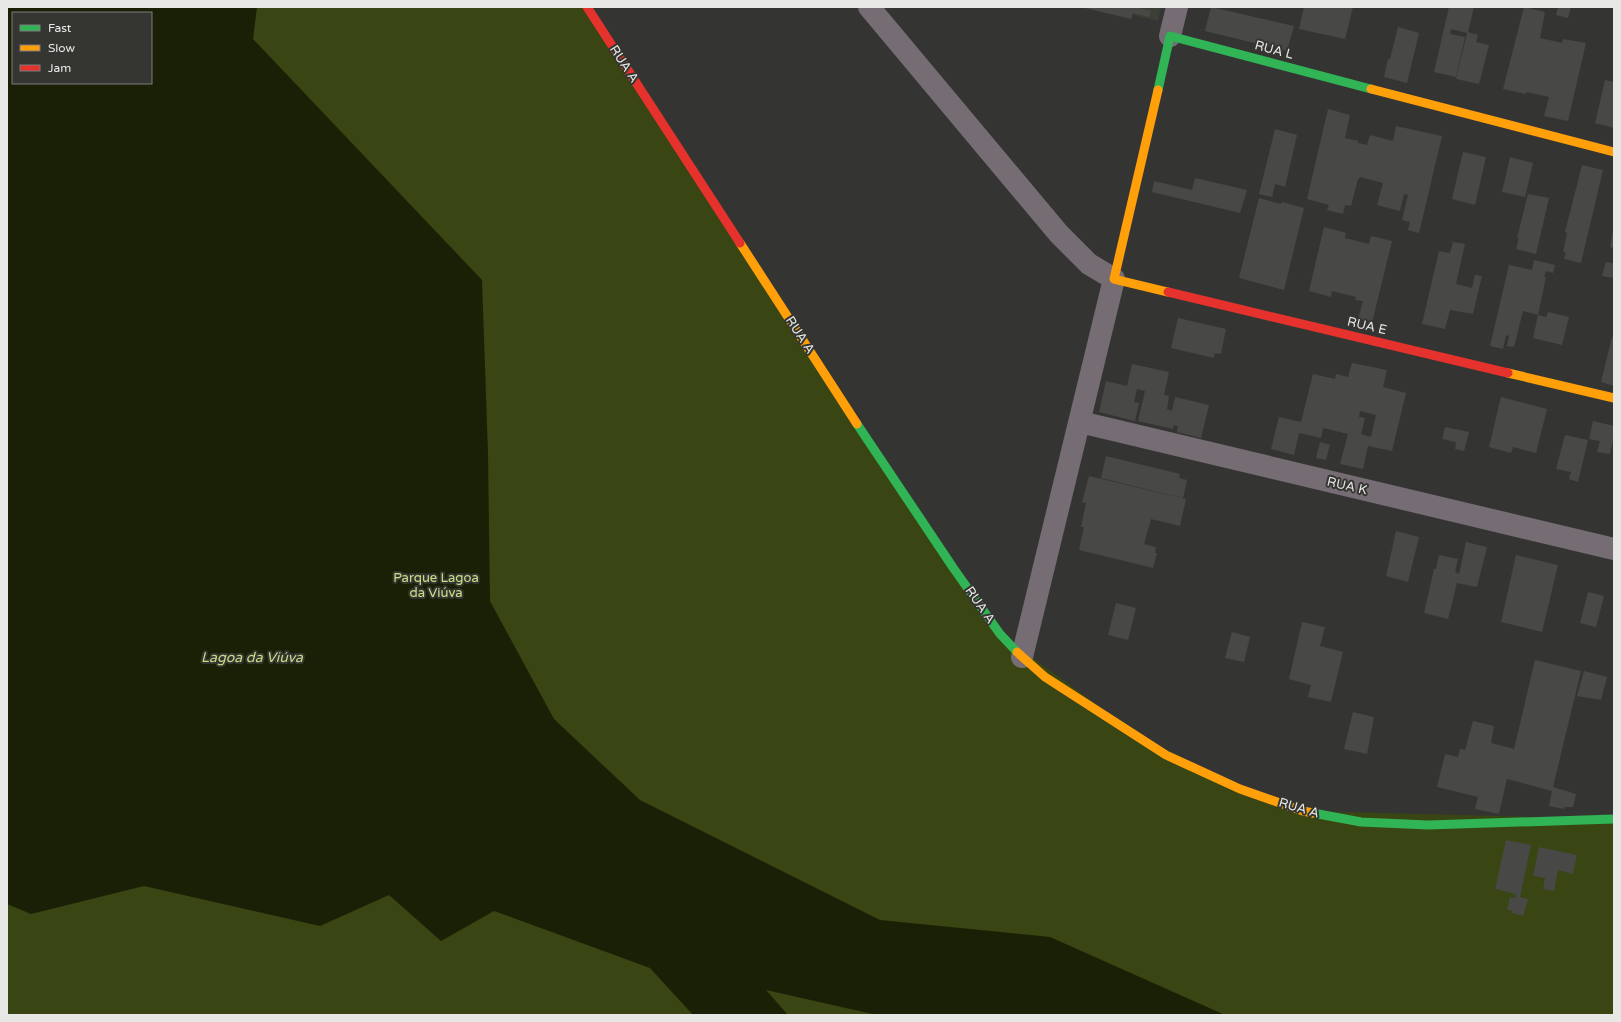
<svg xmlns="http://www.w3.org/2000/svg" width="1621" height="1022" font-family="'Varela Round',sans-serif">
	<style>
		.built { fill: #3c3f36 }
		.green { fill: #394512; fill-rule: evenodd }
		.water { fill: #1a2005; fill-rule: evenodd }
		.building { fill: #484947; fill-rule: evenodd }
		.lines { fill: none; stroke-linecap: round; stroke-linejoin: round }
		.street { stroke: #756c74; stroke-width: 22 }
		.fast { stroke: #30b455; stroke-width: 9 }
		.slow { stroke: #ff9f0a; stroke-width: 9 }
		.jam { stroke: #e5322d; stroke-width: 9 }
		.labels { text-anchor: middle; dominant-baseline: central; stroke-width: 4; stroke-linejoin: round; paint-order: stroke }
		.street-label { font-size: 13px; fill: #e7e8e5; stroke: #353632 }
		.park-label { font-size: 13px; fill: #c8e187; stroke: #353632 }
		.water-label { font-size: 14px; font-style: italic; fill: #c4dd84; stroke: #353632 }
	</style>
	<rect width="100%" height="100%" fill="#343533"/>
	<path class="built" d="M1100,7H1161L1158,21Z"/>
	<path class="green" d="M7,7H587L1000,634L1166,755L1303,811L1614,819V1015H7ZM13,13H151V83H13Z"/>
	<path class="water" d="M7,7H257L253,39L482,280L488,454L490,601L554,719L640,800L880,920L1050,937L1225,1015H877L766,990L788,1015H693L650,968L494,911L441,941L389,895L320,926L144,886L31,914L7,904ZM13,13H151V83H13Z"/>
	<path class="building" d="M1134,7L1151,11L1149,17L1133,13L1131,19L1085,8Z
		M1211,7L1294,26L1287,51L1205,31Z
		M1304,7H1353L1345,39L1299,29Z
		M1449,7H1474L1468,32L1478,35L1476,42L1489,45L1479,84L1456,79L1467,33L1451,29L1450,34L1465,37L1456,77L1434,72Z
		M1524,7L1545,12L1540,38L1562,43L1563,39L1586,43L1568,121L1544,116L1549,97L1526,92V94L1503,89Z
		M1558,7H1571L1568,18L1556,15Z
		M1398,27L1419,33L1407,83L1384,77L1388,59H1390Z
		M1605,80L1614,82V128L1595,123Z
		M1328,109L1350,115L1345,138L1358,141V143L1367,145L1370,135L1393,141L1396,126L1442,136L1419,233L1408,230L1410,222L1402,220L1408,195L1404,194L1400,211L1377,205L1383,183L1360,177L1359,179H1358L1351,206L1345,205L1343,214L1327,210L1329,205L1307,199Z
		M1275,129L1297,135L1285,187L1275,184L1272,197L1259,194Z
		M1463,152L1486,157L1475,205L1452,199Z
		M1510,157L1533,163L1525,197L1502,192Z
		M1582,165L1603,170L1581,263L1564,259L1566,252H1563L1567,233L1565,232Z
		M1195,178L1247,190L1240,213L1152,192L1154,181L1192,190Z
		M1528,194L1549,198L1536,254L1516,249L1519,238H1517Z
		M1259,198L1281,204L1282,202L1304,208L1284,290L1239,278Z
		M1324,227L1346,233L1345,238L1369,244L1371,236L1392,241L1372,323L1358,319L1363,301L1355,300L1356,297L1332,291L1331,297L1309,291Z
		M1613,231H1614V248L1610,247Z
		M1453,242L1465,244L1456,284L1472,288L1475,275L1482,276L1473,314L1450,310L1445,329L1422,324L1439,251L1450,253Z
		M1534,260L1555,265L1553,273L1546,271L1544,277H1546L1538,315L1523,311L1514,347L1507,346L1509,336L1506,335L1503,349L1490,346L1509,265L1532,270Z
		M1606,262L1614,263V278L1602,276Z
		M1548,312L1569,317L1562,345L1533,338L1538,315L1546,317Z
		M1178,318L1226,329L1221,354L1215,353L1214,358L1171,348Z
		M1612,337L1614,338V386L1601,382Z
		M1352,363L1387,370L1383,387L1406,393L1392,451L1368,446L1363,469L1340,464L1348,434L1323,428L1321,438L1299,433L1294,455L1271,449L1279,417L1301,422L1313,374L1335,379L1336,374L1348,377ZM1360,411L1376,415L1371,437L1361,434L1365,418L1359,417Z
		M1132,364L1169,372L1164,395L1169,396L1167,409L1172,411L1175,397L1209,405L1201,438L1177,432L1178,426L1174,425L1173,429L1138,421L1145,391L1137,389L1134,402L1139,403L1135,421L1099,412L1106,381L1127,386Z
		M1501,397L1547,409L1536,453L1513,447L1511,453L1489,447Z
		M1593,421L1614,426V436L1610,454L1597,452L1600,441L1589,439Z
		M1445,427L1469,432L1464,451L1455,449L1456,442L1442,439Z
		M1565,435L1588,440L1578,482L1569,479L1571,472L1556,469Z
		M1320,442L1330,445L1326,460L1316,458Z
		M1106,456L1180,474L1179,478L1187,480L1183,498L1101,478Z
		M1089,476L1186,499L1180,526L1151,519L1144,544L1156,547L1155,553H1157L1153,568L1079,550L1084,527H1081L1086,503L1082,502Z
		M1396,531L1419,537L1408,582L1386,576Z
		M1466,542L1487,547L1477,587L1457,583L1448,619L1424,613L1434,569H1436L1439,555L1458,559L1455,572L1459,574Z
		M1516,555L1558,565L1542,632L1501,622Z
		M1588,592L1604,596L1596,627L1580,623Z
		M1116,603L1136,608L1128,640L1108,635Z
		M1302,622L1325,627L1320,646L1343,652L1331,702L1308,697L1311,685L1289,679Z
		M1232,632L1250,637L1244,662L1225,658Z
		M1535,660L1581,671L1553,787L1576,794L1573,807H1565L1564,809L1549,806L1552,791L1507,779L1499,814L1475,809L1478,797L1437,787L1445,754L1458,757L1460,749L1465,750L1473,721L1494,726L1491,743L1514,749Z
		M1584,671L1607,677L1601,700L1577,696Z
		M1353,712L1374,717L1367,754L1344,749Z
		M1506,840L1531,845L1520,897L1528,899L1523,916L1512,913L1513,911L1507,910L1510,897L1515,898L1516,894L1495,889Z
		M1539,847L1577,855L1573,874L1558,870L1554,891L1543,889L1545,878L1533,876Z"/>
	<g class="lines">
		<path class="street" d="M869,7L1059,234L1089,264L1114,279L1022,657
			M1170,36L1177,7
			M1080,422L1614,549"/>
		<path class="fast" d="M1158,90L1170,36L1371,89
			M857,424L954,569L1000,634L1017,652
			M1313,813L1361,822L1428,825L1614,819"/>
		<path class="slow" d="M1371,89L1614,152
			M1158,90L1114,279L1168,292
			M740,243L857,424
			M1508,373L1614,398
			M1017,652L1045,677L1166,755L1240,789L1303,811L1313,813"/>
		<path class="jam" d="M587,7L740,243
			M1168,292L1508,373"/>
	</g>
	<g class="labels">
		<g class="street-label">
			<text transform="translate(1274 50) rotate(15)">RUA L</text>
			<text transform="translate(624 64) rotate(57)">RUA A</text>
			<text transform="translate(1367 326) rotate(13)">RUA E</text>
			<text transform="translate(800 335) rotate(57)">RUA A</text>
			<text transform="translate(1347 486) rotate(13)">RUA K</text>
			<text transform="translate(980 605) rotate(55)">RUA A</text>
			<text transform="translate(1299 808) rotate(16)">RUA A</text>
		</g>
		<g class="park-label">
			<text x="436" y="578">Parque Lagoa<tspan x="436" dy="15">da Viúva</tspan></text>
		</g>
		<g class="water-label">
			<text x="252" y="657">Lagoa da Viúva</text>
		</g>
	</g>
	<rect width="1621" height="1022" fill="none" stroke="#e7e8e5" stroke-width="16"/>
	<rect x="12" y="12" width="140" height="72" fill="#353632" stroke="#7c7d7a"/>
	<rect x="20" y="25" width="20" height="6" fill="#30b455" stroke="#7c7d7a"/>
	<text x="48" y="32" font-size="12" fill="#e7e8e5">Fast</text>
	<rect x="20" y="45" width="20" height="6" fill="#ff9f0a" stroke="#7c7d7a"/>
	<text x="48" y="52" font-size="12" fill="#e7e8e5">Slow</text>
	<rect x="20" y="65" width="20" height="6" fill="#e5322d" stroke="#7c7d7a"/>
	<text x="48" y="72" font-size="12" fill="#e7e8e5">Jam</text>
</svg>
